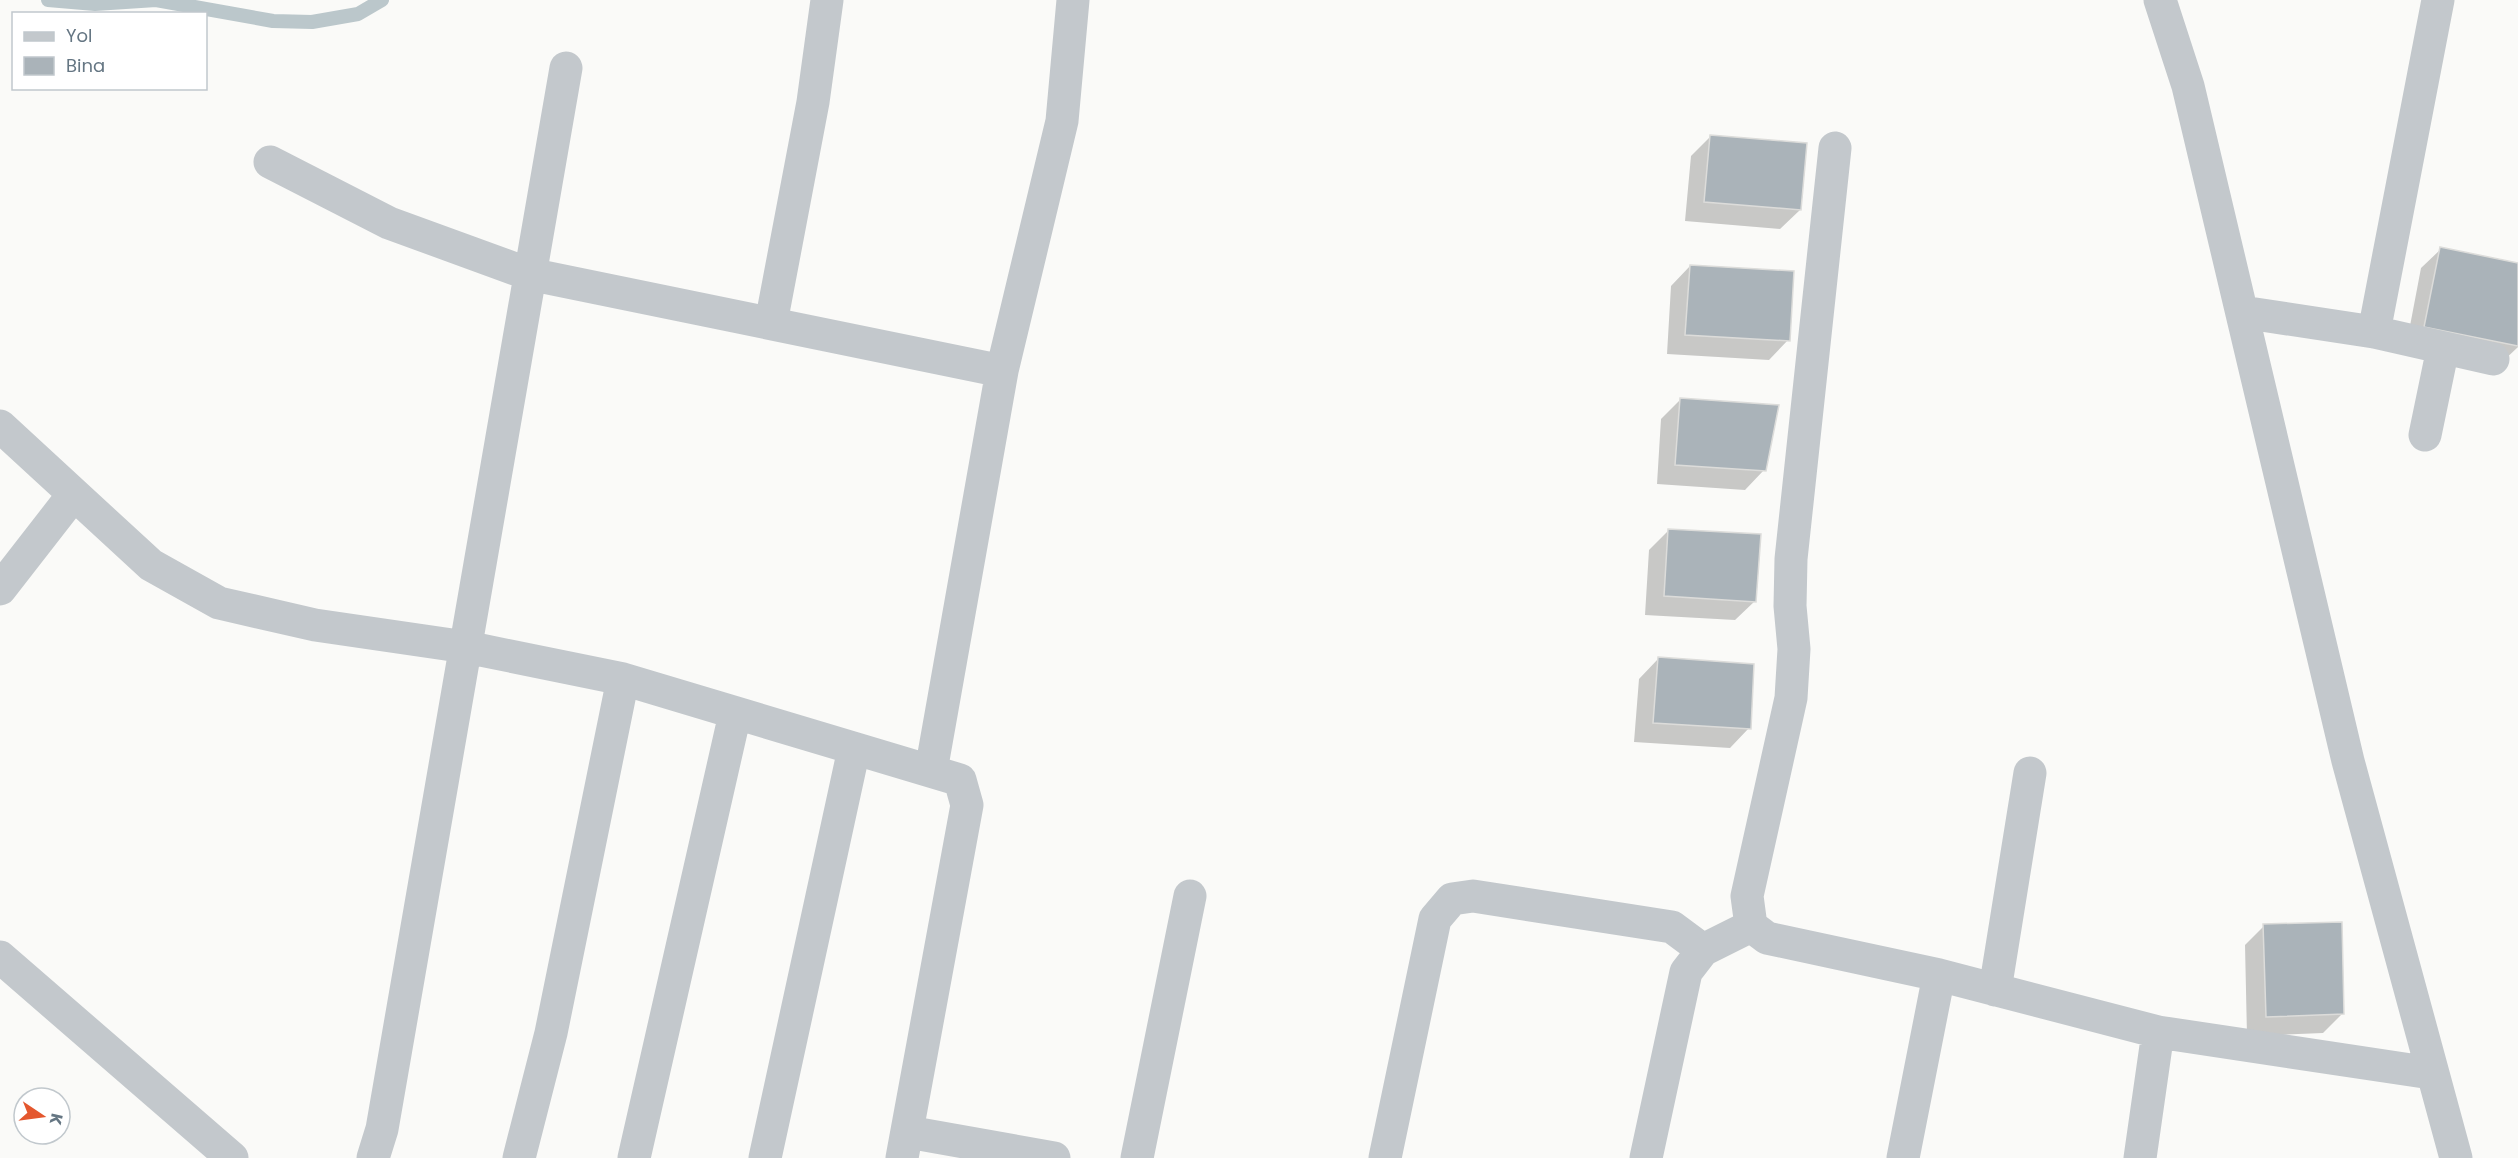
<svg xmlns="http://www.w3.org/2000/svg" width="2518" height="1158" font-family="Poppins,sans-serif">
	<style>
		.shadow { fill: #0003 }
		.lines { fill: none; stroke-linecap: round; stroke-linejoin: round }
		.stream { stroke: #bbc7cb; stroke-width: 14 }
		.building { fill: #aab3b9; stroke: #dcdcda; stroke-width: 1.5 }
		.minor { stroke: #c3c8cc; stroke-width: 33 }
	</style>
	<rect width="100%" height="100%" fill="#fafaf8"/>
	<path class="shadow" d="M1711,136L1800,210L1780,229L1685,221L1691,156Z
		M2441,249L2518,265V347L2499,365L2406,347L2421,268Z
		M1690,266L1788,340L1769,360L1667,354L1671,286Z
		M1680,400L1764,470L1745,490L1657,484L1661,419Z
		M1668,531L1755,601L1735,620L1645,615L1649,550Z
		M1658,659L1749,728L1730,748L1634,742L1639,679Z
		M2264,926L2342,1014L2323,1033L2247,1036L2245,945Z"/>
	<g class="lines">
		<path class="stream" d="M48,0L95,4L156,0L273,21L312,22L358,14L382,0"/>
	</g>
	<path class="building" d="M1710,135L1807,143L1801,210L1704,202Z
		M2440,247L2518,263V346L2424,327Z
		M1690,265L1794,271L1790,341L1685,335Z
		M1680,398L1779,405L1766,471L1675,465Z
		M1668,529L1761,534L1756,602L1664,596Z
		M1658,657L1754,664L1751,729L1653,723Z
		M2342,922L2344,1014L2266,1017L2263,924Z"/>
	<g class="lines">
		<path class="minor" d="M2160,0L2188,86L2348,761L2456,1158
			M1835,148L1791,559L1790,606L1794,649L1791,698L1747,896L1751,926L1767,938L1939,975L2158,1032L2431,1073
			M270,162L389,223L529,274L1002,371
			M2242,312L2374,332L2493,359
			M771,323L813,102L827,0
			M2374,332L2438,0
			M0,426L151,565L219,603L315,625L466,647L623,679L960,780L967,805L902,1158
			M2425,435L2443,348
			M0,589L74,494
			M931,771L1002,371L1062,121L1073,0
			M0,957L232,1158
			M1995,990L2030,773
			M908,1132L1054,1158
			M373,1158L382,1129L566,68
			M519,1158L551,1033L623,679
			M634,1158L735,714
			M765,1158L854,749
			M1137,1158L1190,896
			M1385,1158L1435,919L1452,899L1473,896L1672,927L1703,950
			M1646,1158L1686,972L1703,950L1751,926
			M1903,1158L1939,975
			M2140,1158L2158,1032"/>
	</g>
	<rect x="12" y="12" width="195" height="78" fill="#ffffff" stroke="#c1c8cd" stroke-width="1.5"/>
	<rect x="24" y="32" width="30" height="9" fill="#c3c8cc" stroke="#c1c8cd" stroke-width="1.5"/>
	<text x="66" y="42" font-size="18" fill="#657683">Yol</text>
	<rect x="24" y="57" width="30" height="18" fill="#aab3b9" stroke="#c1c8cd" stroke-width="1.5"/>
	<text x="66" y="72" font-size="18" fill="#657683">Bina</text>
	<g transform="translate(42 1116) rotate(103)"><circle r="28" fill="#ffffff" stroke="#c1c8cd" stroke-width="1.5"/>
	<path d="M0-4.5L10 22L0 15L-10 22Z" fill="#e4572e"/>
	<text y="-9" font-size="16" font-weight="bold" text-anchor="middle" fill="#657683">K</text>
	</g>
</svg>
